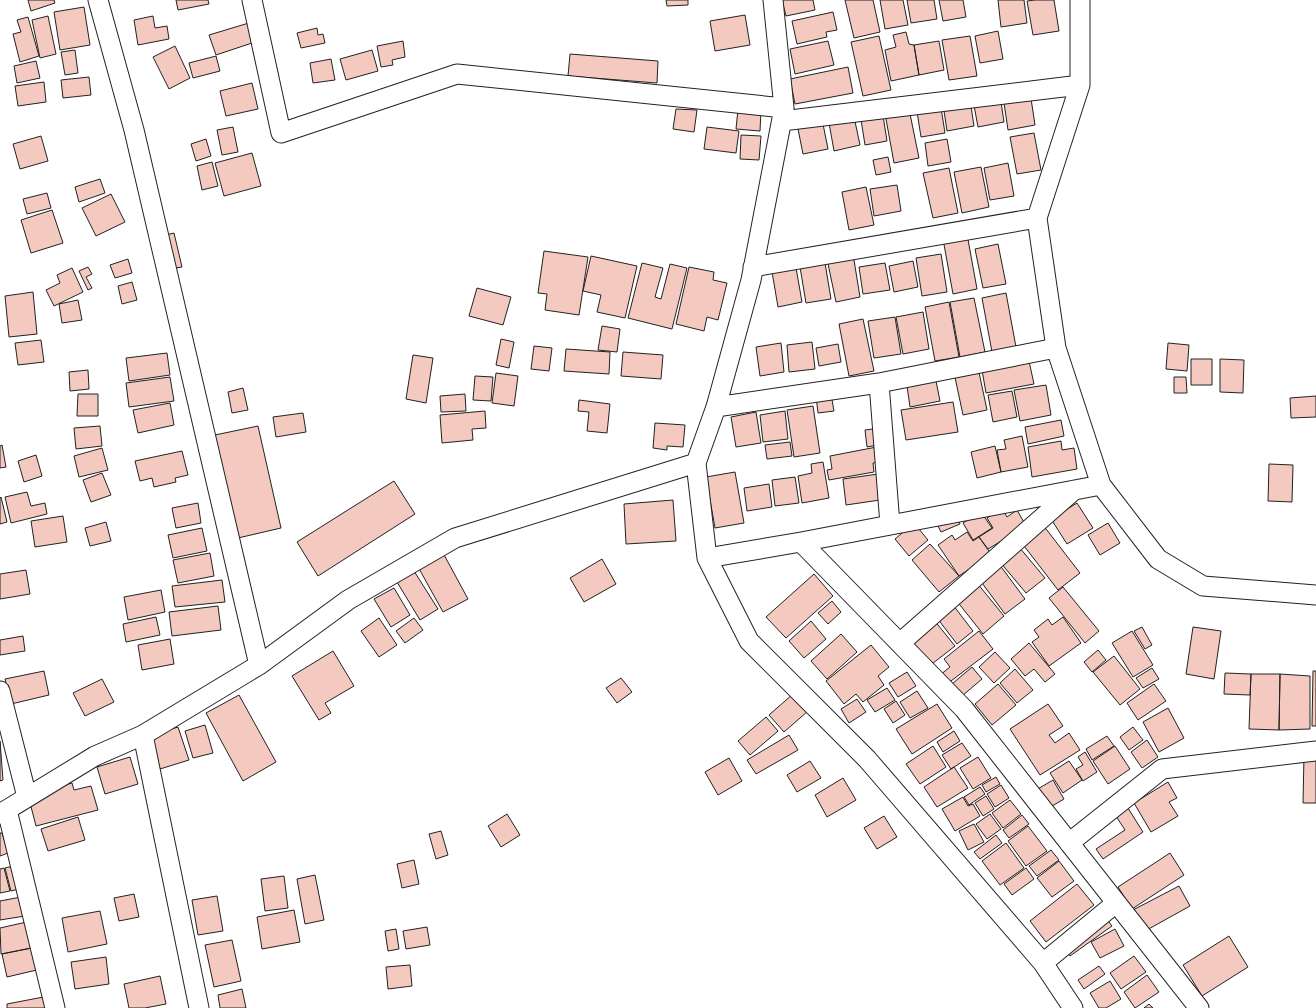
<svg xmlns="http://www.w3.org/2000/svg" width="1316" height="1008" font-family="'Source Serif 4',serif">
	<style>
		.building { fill: #f3c9c0; stroke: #222 }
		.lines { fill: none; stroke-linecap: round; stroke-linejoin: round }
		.minor-casing { stroke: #222; stroke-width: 21 }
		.minor { stroke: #fff; stroke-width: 19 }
	</style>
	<rect width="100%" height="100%" fill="#fff"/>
	<path class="building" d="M28,0H54L55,3L31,11Z
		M176,0H208L209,4L178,10Z
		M666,0H688V5L667,6Z
		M782,0H813L815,10L786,16Z
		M845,0H873L880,32L854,38Z
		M880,0H903L908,25L885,29Z
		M907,0H934L937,19L911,23Z
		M939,0H963L966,17L943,21Z
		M998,0H1024L1027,23L1001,27Z
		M1035,0H1054L1059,31L1033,35L1027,1Z
		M84,7L90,45L60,50L54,12Z
		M833,12L837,30L826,32L827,37L797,44L792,21Z
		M745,15L750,45L715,51L710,21Z
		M48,16L56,54L40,58L32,20Z
		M153,16L155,28L167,26L169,39L138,45L134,20Z
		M28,17L39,56L20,62L13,34L21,32L17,20Z
		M252,22L258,41L216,55L209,35Z
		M317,28L318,35L323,34L325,43L301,48L297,33Z
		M998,31L1003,59L980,63L975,36Z
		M906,32L909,44L914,45L919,75L891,81L885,50L896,47L893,35Z
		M879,36L891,90L863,96L851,42Z
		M970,36L977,76L949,80L942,40Z
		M403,41L405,57L392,60L393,65L381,67L377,46Z
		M828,41L834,65L795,74L790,49Z
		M939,41L944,70L919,75L914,45Z
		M175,46L190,78L169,89L153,57Z
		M75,50L78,73L65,75L61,52Z
		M372,50L378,71L346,80L340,59Z
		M570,54L658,61L657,83L568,76Z
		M216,56L220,71L193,78L189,63Z
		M331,59L335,80L313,83L310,63Z
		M36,61L40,78L17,83L14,66Z
		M848,67L853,93L795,104L790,79Z
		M89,77L91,95L63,98L61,80Z
		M44,82L46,102L18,106L15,86Z
		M252,83L258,109L226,116L220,91Z
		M1030,92L1035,125L1008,130L1003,96Z
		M939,95L945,133L921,137L915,99Z
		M1000,95L1004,122L978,127L973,100Z
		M970,100L974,126L947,131L943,104Z
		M881,103L887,141L865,145L859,107Z
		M908,104L919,158L894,163L884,108Z
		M676,109L697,110L694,132L673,129Z
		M738,109L761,110L760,131L736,129Z
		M853,112L860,145L834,151L828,117Z
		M822,119L828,149L803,154L797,124Z
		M233,127L238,152L222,155L217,130Z
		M707,127L739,131L736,153L704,149Z
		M1034,133L1041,170L1017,174L1010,137Z
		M741,135L761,136L759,160L740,159Z
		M41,136L48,161L20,169L13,144Z
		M206,139L211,156L196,161L191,144Z
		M947,139L951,162L928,166L925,143Z
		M252,153L261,186L224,196L215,163Z
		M888,157L891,172L876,175L873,160Z
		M212,162L218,186L202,190L197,166Z
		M1008,163L1014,196L990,200L984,168Z
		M981,167L989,207L962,213L954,172Z
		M949,168L958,213L933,218L923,173Z
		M100,179L105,193L79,202L75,187Z
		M897,185L901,211L874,216L870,189Z
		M866,187L874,225L849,230L842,192Z
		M47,193L51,208L27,214L23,199Z
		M111,194L125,222L96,236L82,208Z
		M52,210L63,243L31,253L21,220Z
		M174,233L182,267L169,269L162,236Z
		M967,234L977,289L953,294L943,239Z
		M998,244L1006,284L983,288L975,249Z
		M544,251L588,257L579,315L545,310L547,294L538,293Z
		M853,254L860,297L836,302L827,259Z
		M941,254L947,292L922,296L916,258Z
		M591,256L637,266L625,318L597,312L601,295L583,291Z
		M824,257L831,299L806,303L799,261Z
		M128,259L132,273L115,278L110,265Z
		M913,261L918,287L894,292L889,266Z
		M795,262L802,302L778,307L771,266Z
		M642,263L663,268L655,297L661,299L670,264L687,268L672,329L628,318Z
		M885,263L890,290L863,294L859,267Z
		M88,267L92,274L86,277L92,288L88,290L79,271Z
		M689,267L714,272L713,280L727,283L718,320L707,317L704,331L676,324Z
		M72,268L83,292L54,306L46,290L60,283L57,275Z
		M132,282L137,300L122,304L118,286Z
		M477,288L511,297L503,325L469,316Z
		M33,292L37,334L9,337L5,296Z
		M1006,293L1016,347L992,352L982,298Z
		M974,298L985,352L960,357L950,302Z
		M78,300L82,320L62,323L59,304Z
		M949,302L959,357L935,361L925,307Z
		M923,312L929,349L903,354L896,317Z
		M895,317L901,354L874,358L868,321Z
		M863,319L874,371L849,376L839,324Z
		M602,326L620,329L617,352L598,350Z
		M501,339L514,342L509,368L496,365Z
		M41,340L44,362L18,365L15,343Z
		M812,342L815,369L789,372L787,345Z
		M781,343L784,372L760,376L756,347Z
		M1168,343L1189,345L1187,371L1166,369Z
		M838,344L841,362L819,366L816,348Z
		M534,346L552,348L549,371L531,369Z
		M566,349L610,352L609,374L564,371Z
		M623,352L663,355L661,379L621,376Z
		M167,353L170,375L129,381L126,358Z
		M413,355L433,358L426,403L406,399Z
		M1191,359H1212V385H1191Z
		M1220,359L1244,360L1243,393L1220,392Z
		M1029,361L1034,384L986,393L982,370Z
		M977,363L987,410L963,415L953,368Z
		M88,370L89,389L70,391L69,372Z
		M496,373L518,376L514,406L492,403Z
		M475,376L493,377L491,401L473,400Z
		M170,377L174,401L129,407L126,383Z
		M1174,377H1186L1187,393H1174Z
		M936,381L940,401L910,407L907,386Z
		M1046,385L1051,415L1020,421L1014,390Z
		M243,388L248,410L232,413L228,392Z
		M1012,391L1017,417L993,422L988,395Z
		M78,394H98V416H77Z
		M465,394L466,411L441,412L440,396Z
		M831,394L834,411L818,413L816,396Z
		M1316,396V417L1291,418L1290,398Z
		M579,400L610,404L607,433L587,431L589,412L578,411Z
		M953,402L958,432L906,440L901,410Z
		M170,403L174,425L138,433L133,410Z
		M813,406L820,453L794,457L787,410Z
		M485,411L486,428L472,429L473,440L442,443L440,415Z
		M785,411L788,439L763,442L760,415Z
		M756,412L761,443L736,447L731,417Z
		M303,413L306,432L276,437L273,417Z
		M1061,420L1064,436L1028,444L1025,427Z
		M655,423L685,425L683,447L667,446V450L653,448Z
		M100,426L102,446L76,449L74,428Z
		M258,426L281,528L238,538L215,435Z
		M880,428L883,444L867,447L865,430Z
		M1022,436L1028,467L1001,472L997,450L1006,449L1004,440Z
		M1061,441L1062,450L1074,448L1077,469L1032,477L1028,447Z
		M790,442L792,456L767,459L765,445Z
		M2,445L6,467L0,468V446Z
		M882,446L885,461L873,463L874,472L829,480L827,470L832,469L830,456Z
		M995,446L1001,472L977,478L971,452Z
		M102,448L108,470L79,477L74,456Z
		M182,451L188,475L175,478L176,482L154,487L152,478L140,481L135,461Z
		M36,455L42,476L24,482L18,461Z
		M823,462L829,498L802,503L798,476L812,473L811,464Z
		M1269,464L1293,465L1292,502L1268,501Z
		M735,472L744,523L715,528L706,477Z
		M102,473L111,495L91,502L83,480Z
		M878,474L880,500L846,505L843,479Z
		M795,477L799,503L775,506L772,480Z
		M394,481L415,514L318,576L297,542Z
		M769,484L772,507L747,511L744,488Z
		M27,492L31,506L45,503L47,514L11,523L5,497Z
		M1,497L7,522L0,524V498Z
		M673,500L676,541L626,544L624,504Z
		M198,503L201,523L176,528L172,508Z
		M1077,503L1093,528L1067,544L1051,519Z
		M1002,508L1007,517L1017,510L1026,526L988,549L979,537L993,528L987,518Z
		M981,512L992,528L973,540L963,523Z
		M63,516L67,542L35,547L31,521Z
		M956,516L960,524L941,532L937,524Z
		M106,522L111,541L90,546L85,528Z
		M914,523L928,540L909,556L895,539Z
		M1108,523L1120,543L1100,555L1088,535Z
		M1043,525L1080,573L1058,590L1021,542Z
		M202,528L207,551L173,558L168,535Z
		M967,532L973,541L979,537L991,554L959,576L938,545L952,535L955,540Z
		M930,544L959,576L939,592L912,560Z
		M1019,547L1045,578L1026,593L1000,562Z
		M442,551L468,599L443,612L417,565Z
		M210,553L214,576L178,583L173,560Z
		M602,559L616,584L584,602L570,578Z
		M999,564L1025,599L1005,614L979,579Z
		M26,570L30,594L0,599V574Z
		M414,571L438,609L420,620L397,582Z
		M814,574L833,596L786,638L766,617Z
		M222,580L225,602L175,607L172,586Z
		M977,583L1004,616L983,634L956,600Z
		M1063,587L1099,631L1085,643L1049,598Z
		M394,588L410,615L391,627L374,599Z
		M161,590L165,612L128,620L124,597Z
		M832,601L841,612L828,624L818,613Z
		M953,605L973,631L957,644L937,618Z
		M218,606L221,630L172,636L169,612Z
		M156,617L160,635L126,642L123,624Z
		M1063,617L1081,643L1049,666L1032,642L1039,637L1034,630L1048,619L1052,625Z
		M379,618L397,645L379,657L361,631Z
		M414,618L423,630L405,643L396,631Z
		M934,620L955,646L928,667L907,642Z
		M811,621L826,639L804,658L789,641Z
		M1142,627L1152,645L1145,649L1134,631Z
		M1193,627L1221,631L1214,679L1186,674Z
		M979,631L993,649L947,684L940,675L950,667L944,659Z
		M1132,631L1153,665L1133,677L1112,643Z
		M841,634L857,652L827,679L811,661Z
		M23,636L25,651L0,655V640Z
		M170,639L174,664L142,670L138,645Z
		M1029,643L1055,674L1045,682L1034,669L1025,676L1011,659Z
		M871,645L889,667L878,676L884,685L863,702L856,694L844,704L826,681Z
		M1098,650L1106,660L1092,672L1084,662Z
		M333,651L354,686L325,703L331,713L319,720L292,676Z
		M995,652L1010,668L994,683L979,667Z
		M1114,656L1140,689L1120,705L1093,672Z
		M972,667L982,679L962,696L952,684Z
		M1152,668L1159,679L1143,688L1136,678Z
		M1015,669L1033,690L1017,703L1000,683Z
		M44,671L49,695L11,704L5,679Z
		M1313,671H1316V726H1312Z
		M907,672L916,686L898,697L889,683Z
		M1225,673L1251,674L1250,695L1224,694Z
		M1251,674H1280L1279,730L1249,729Z
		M1280,674L1310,676V729L1279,730Z
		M621,678L632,692L617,703L606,688Z
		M102,679L114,702L85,716L73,693Z
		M998,684L1016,705L992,725L975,704Z
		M1154,684L1166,701L1138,720L1127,703Z
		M887,688L895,700L875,712L867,700Z
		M917,691L928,708L910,718L900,702Z
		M793,694L808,711L784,732L769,715Z
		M239,695L276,762L243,781L206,713Z
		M857,699L866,712L849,723L841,709Z
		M896,701L905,715L893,723L884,709Z
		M937,704L952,728L912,754L896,729Z
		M1048,704L1063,726L1049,735L1055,743L1069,733L1080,750L1040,775L1010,729Z
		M1168,708L1184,738L1159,752L1143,722Z
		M766,717L778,731L750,755L738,741Z
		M205,725L213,753L193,758L185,731Z
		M178,727L189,760L160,769L150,736Z
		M1133,727L1143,740L1129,750L1120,737Z
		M954,731L960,741L943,752L937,742Z
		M789,735L798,750L756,774L747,760Z
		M1107,736L1114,746L1092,760L1086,749Z
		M1147,740L1158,757L1142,768L1131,752Z
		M0,741L3,780L0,781Z
		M962,743L971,756L951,769L942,755Z
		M933,746L946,767L920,784L906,764Z
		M1115,746L1130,769L1108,784L1093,761Z
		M1085,752L1097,772L1083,781L1076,769L1083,765L1078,757Z
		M1304,755H1316V803H1303Z
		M130,757L138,784L105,794L97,767Z
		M978,757L991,778L973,789L960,768Z
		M729,758L742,781L718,795L705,772Z
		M810,761L821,778L797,792L787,775Z
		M1069,761L1082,780L1063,793L1050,773Z
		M954,767L968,788L937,807L924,787Z
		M996,777L1000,784L986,792L982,785Z
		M843,778L856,800L827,817L815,795Z
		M1053,780L1064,799L1047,809L1036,790Z
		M1168,782L1177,798L1169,802L1178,816L1151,832L1134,803Z
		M72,783L74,790L91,786L98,810L36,826L28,795Z
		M1001,785L1009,798L995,807L987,794Z
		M980,787L985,794L969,805L964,797Z
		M986,796L994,809L983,816L975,803Z
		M963,797L968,806L973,804L980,816L955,831L942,809Z
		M1010,800L1021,814L1003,828L992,813Z
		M1126,805L1143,832L1103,859L1096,849L1125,830L1114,813Z
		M507,814L520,835L501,847L488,826Z
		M990,814L1001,829L987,839L976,824Z
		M1022,815L1029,824L1009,838L1003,830Z
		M884,816L897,837L877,849L864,828Z
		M78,817L85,840L48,851L41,829Z
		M974,824L984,842L968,850L959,831Z
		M1028,826L1047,851L1026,866L1008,841Z
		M441,831L448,855L436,859L429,834Z
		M0,833H2L8,853L0,856Z
		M996,835L1002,843L980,859L974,852Z
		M1006,843L1024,868L1000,885L982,861Z
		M1051,850L1059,860L1037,876L1029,866Z
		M1170,853L1184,875L1132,909L1118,887Z
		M414,860L419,884L402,888L397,864Z
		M1059,861L1074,881L1052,897L1037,878Z
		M25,863L31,886L11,891L5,868Z
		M4,868L10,891L0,893V869Z
		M1026,868L1034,879L1012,895L1004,884Z
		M315,875L324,920L305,924L297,879Z
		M284,876L288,908L265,911L261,879Z
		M1077,884L1094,905L1046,942L1030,921Z
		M1179,886L1190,906L1145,931L1133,910Z
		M134,894L139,917L119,921L114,898Z
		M217,896L223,931L198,935L192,900Z
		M21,897L25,916L0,920V901Z
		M294,910L300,942L262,949L257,917Z
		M100,911L107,944L68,952L62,918Z
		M1106,918L1112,926L1070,956L1059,940Z
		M31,921L37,947L1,954L0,928Z
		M427,927L430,945L406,949L403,931Z
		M396,929L399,949L388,951L385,931Z
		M1115,929L1124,946L1100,958L1091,942Z
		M1229,936L1248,967L1202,996L1183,965Z
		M232,940L241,981L214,987L205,945Z
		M36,947L41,969L7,977L2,954Z
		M1134,956L1146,972L1121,989L1110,973Z
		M106,957L109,984L75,989L71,962Z
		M410,965L412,986L388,989L386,967Z
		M1099,966L1105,974L1084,989L1078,980Z
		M1147,975L1159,992L1135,1008L1124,992Z
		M160,976L166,1004L145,1008H129L124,984Z
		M1110,981L1121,999L1106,1008H1099L1090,993Z
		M242,989L246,1008H220L218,995Z
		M59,994L61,1008H7V1004Z
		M1149,1004L1153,1008H1144Z"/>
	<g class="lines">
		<g class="minor-casing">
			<path id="minor" d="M98,0L134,130L259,665
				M252,0L281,133L457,74L784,108
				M773,0L784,108L751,280L716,407L696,463L707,558L749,641L867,759L1043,963L1073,1008
				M1080,0V85L1037,218L1056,348L1101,485L1158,559L1203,586L1316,595
				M782,121L1080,85
				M753,267L1037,218
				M879,383L890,525
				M716,407L879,383L1056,348
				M801,542L964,709L1199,1008
				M707,558L801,542L1101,485
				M900,643L1074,490
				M0,691L27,797
				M143,735L199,1008
				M7,810L55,1008
				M0,814L95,756L143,735L259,665L348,600L455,538L696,463
				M1069,843L1162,769L1316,751
				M1043,963L1116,903"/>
		</g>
		<use href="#minor" class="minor"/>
	</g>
</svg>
